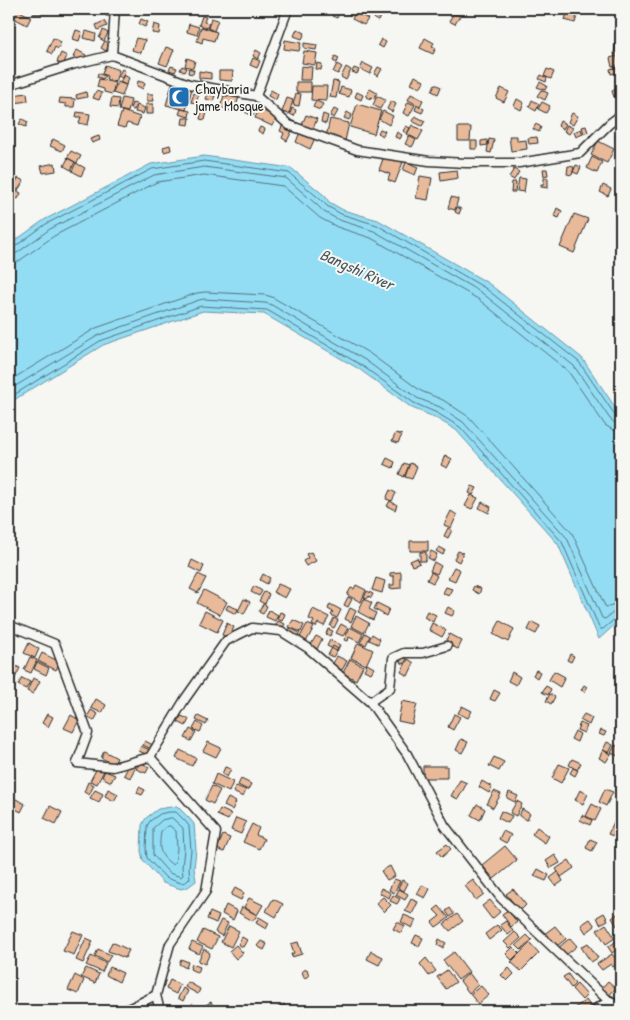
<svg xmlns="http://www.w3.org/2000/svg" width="630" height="1020" font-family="'Patrick Hand',sans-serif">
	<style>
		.water { fill: #93ddf4; stroke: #6996a4 }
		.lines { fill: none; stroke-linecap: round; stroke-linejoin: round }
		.shore { stroke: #55727b; stroke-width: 1 }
		.building { fill: #e9ba9a; stroke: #2b2b2b }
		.minor-casing { stroke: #2b2b2b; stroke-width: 11 }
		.tertiary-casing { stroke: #2b2b2b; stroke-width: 14 }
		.minor { stroke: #f6f6f2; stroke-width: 8 }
		.tertiary { stroke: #f6f6f2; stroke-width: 10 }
		.labels { text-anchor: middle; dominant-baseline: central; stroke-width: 4; stroke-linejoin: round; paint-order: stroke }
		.poi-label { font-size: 15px; fill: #2b2b2b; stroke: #f6f6f2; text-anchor: start }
		.water-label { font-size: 16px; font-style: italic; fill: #45585d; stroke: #f6f6f2 }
	</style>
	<rect width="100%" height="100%" fill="#f6f6f2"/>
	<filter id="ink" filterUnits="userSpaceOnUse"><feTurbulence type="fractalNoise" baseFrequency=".02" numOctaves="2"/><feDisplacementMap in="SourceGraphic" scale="10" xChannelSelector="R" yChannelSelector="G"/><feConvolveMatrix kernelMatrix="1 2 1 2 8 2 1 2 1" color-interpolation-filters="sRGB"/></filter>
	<g filter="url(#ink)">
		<path class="water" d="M204,156L291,168L325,196L329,202L343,210L378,220L488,283L582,358L621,416V624L619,621L599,639L558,544L456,430L434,417L412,408L359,369L264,314L203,311L103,345L9,403V245L44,220L151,164Z
			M177,806L190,819L194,824L196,850L194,868L196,881L188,887L181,889L163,883L143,860L141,851L142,825L146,818L158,809Z"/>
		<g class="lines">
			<path class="shore" d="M9,249L13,248L46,224L152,169L204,161L289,173L321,200L327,206L341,214L377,225L485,288L579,362L615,415L618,417L621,418
				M9,255L17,253L50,229L154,175L204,167L286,178L316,204L324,212L339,220L374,231L482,293L574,366L610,419L615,423L621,424
				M9,263L19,261L54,236L157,182L204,175L283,186L320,218L337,227L371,238L478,299L568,371L605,425L613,430L621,431
				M9,381L96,328L197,293L205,292L265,295L272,297L369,353L421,391L443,400L469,417L572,533L605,606L607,607L614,604L621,603
				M9,390L99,335L199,300L204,299L265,303L270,304L365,360L417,398L440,407L463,422L567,538L602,618L605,619L614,612L621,611
				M9,398L100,341L201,306L267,310L361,365L414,403L437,413L460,427L562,542L600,629H603L616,618L621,617
				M169,812H176L186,822L189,826L191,850L189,868L190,878L186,882L181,883L166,878L147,858L146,850L147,826L150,821L160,814Z
				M172,818L183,828L184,849L182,867L183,875L181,877L169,873L153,855V828L162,820Z
				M170,826L176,831L177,849L175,863L173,865C158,855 159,848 161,831L166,827Z"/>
		</g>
		<path class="building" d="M16,9L31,17L27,25L12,17Z
			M33,9H51V13L34,14Z
			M106,9H112V16H106Z
			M340,9H354L350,15L340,10Z
			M431,9H443L440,14Z
			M568,9H579L575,23L565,20Z
			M334,11L339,13L337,18L332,16Z
			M355,12L368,19L364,25L352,19Z
			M454,13L460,16L455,24L449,21Z
			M376,15L380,17L378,21L374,19Z
			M202,16L206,17L204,22L209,23L207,28L199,25Z
			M211,18L218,20L214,31L208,28Z
			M141,19L148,22L145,27L139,24Z
			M104,21L107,26L98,30L96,25Z
			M154,24L160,26L159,34L152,33Z
			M189,24L199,27L197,35L187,32Z
			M201,27L217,32L214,41L203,38L202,43L197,41Z
			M297,29L305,33L302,39L294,36Z
			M76,30L82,32L79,41L73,39Z
			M103,30L108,33L104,41L99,38Z
			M86,31L96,34L95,41L84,38Z
			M53,38L61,42L58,49L55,47L52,54L47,51Z
			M136,38L145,40L141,53L132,50Z
			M425,38L434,43L432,46L436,48L433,54L420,48Z
			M381,39L386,42L383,48L378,45Z
			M285,40L301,43L299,51L284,49Z
			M105,41L110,44L106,51L101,48Z
			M304,43L317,45L316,50L304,48Z
			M615,45H621V55L614,54Z
			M166,47L174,50L167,66L159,63Z
			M77,50L86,55L82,62L73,57Z
			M256,50L261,53L258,59L253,56Z
			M304,51L317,53L315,65L302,63Z
			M61,53L67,56L63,65L57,62Z
			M335,56L339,58L337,63L333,61Z
			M617,56L619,65L612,67L610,58Z
			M187,58L195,61L193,68L185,66Z
			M253,58L260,61L257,68L250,65Z
			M317,63L322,64L321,70L316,69Z
			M363,63L373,68L370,74L360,69Z
			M337,64L342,67L338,74L333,72Z
			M105,65L119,70L115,82L106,79L107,76L102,74Z
			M171,66L177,68L175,72L169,70Z
			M182,66L187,68L185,72L180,70Z
			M301,66L312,67L311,80H300Z
			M346,67L351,70L346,80L341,77Z
			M378,67L382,69L378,76L374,74Z
			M619,67L620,72L611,74L610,69Z
			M189,68L194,70L193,74L188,73Z
			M354,68L359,70L357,74L352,72Z
			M122,69L125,71L122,78L118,76Z
			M547,69L554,72L551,79L544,76Z
			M199,71L211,73V79L199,78Z
			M219,71H233L232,81L219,80Z
			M98,73L105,76L103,79L97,77Z
			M124,75L129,78L126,85L120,82Z
			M541,75L547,78L546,82L539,79Z
			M415,76L424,81L420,88L411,84Z
			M621,77V92L615,80Z
			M99,79L115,83L112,94L104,92V89L97,87Z
			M138,81L145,83L143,89L137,86Z
			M333,81L339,82L336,98L330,97Z
			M117,82L126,85L122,96L113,93Z
			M296,82H311V92H296Z
			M540,82L547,86L545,90L537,87Z
			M180,83L186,84L185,87L192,89L186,110L166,105L172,84L180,86Z
			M435,84L441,87L438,94L432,91Z
			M312,86H327L326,101L311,100Z
			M341,87L351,90L349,97L339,94Z
			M501,88L509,92L504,102L496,98Z
			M617,88L620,93L614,97L612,91Z
			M370,89L377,93L374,99L371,97L370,99L366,97Z
			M271,90L278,94L276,100L268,96Z
			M541,90L548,93L545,100L537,96Z
			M96,91L102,93L99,100L93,98Z
			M86,92L87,97L77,99L76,95Z
			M357,92L363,95L361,100L355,97Z
			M27,93L28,101L14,103L13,95Z
			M194,93L199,94L196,103L191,102Z
			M225,93L239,97L234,112L220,107Z
			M296,93L301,94L299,106L293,105Z
			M147,94H153L154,101H147Z
			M208,94L215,96L213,101L206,99Z
			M411,94L423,100L420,106L408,100Z
			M377,96L385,100L380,109L373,105Z
			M60,98L75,99L74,107H66V104L59,103Z
			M112,98L119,99L118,108L110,107Z
			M122,98L131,100L128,112L119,110Z
			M287,98L293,100L289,114L282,112Z
			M517,99L524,103L521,110L514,106Z
			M532,100L539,104L536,111L529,107Z
			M316,101L323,104L320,110L313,107Z
			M391,101L396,104L392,112L387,109Z
			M408,102L415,105L409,116L403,113Z
			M542,102L550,106L546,113L538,109Z
			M132,103L136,104L134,110L130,109Z
			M146,104H153V114H146Z
			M248,104L257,108L253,116L245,112Z
			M357,104L381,111L374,134L350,127Z
			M137,105L145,108L143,114L135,112Z
			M417,105L424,109L422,113L415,110Z
			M292,108L296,110L294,116L290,114Z
			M181,109L190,111L189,117L179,114Z
			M259,109L277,117L272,126L255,118Z
			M334,109L338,111L334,118L330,116Z
			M122,111L140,117L137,126L127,123L125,128L117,126Z
			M202,111L207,112L205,120L200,119Z
			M383,111L393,116L389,125L379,119Z
			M77,112L90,114L88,125L79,123L81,117H76Z
			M347,112L352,115L349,120L344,118Z
			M572,113L578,116L573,125L568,122Z
			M323,114L328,116L326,124L321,122Z
			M306,115L317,119L312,131L301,127Z
			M415,116L425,121L422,126L412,121Z
			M183,118H190L189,125L182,124Z
			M22,119L28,122L26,127L19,124Z
			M330,119L349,123L345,141L326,137Z
			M560,121L566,124L563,129L558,126Z
			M283,124L293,129L287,141L282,138L284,133L280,131Z
			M536,124L541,127L539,132L533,129Z
			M412,125L423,131L418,140L407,134Z
			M567,125L573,128L569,134L564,131Z
			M406,126L410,128L407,134L403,131Z
			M586,126L588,132L584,134L582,127Z
			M260,127L265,129L263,134L258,131Z
			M458,127H471L470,141H458Z
			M620,127L621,128V140L615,137Z
			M380,129L385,131L383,136L378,133Z
			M581,129L583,134L576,137L574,132Z
			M300,132L315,138L310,149L296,142Z
			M397,132L402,135L400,139L395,137Z
			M99,136L100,140L92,143L90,139Z
			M409,136L416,140L412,147L405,144Z
			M509,136H517V141L526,140L527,149L511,151Z
			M537,137L538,143L529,144L528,138Z
			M53,139L65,145L62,151L50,146Z
			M489,139L494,140L491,153L487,152Z
			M487,140L488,145L481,146V141Z
			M471,141H477V149H471Z
			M598,141L614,149L607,163L591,155Z
			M170,145L171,150L164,152L163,147Z
			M620,149H621V166L614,162Z
			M71,151L81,156L77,163L67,158Z
			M384,156L403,162L395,183L388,180L390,174L379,170Z
			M592,157L602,162L597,173L587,168Z
			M68,158L75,162L71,170L64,166Z
			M406,162L418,167L415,175L403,170Z
			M55,163L56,171L43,173L41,166Z
			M76,163L85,168L81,176L72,171Z
			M576,165L581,167L578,174L573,172Z
			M568,166L574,167L572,175L567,174Z
			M514,169L519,172L514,180L509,177Z
			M543,169H547L548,175L544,176Z
			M457,170L458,178L441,181L440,172Z
			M420,176L432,178L428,200L416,198Z
			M18,178L24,181L18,190L13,187Z
			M519,178L526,179L524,192L517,191Z
			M544,178H548V188L541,187V184H544Z
			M512,182H516L515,192H511Z
			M603,185L611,189L608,196L600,192Z
			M17,191L21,193L18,199L14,197Z
			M451,197L458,199L455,210L448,208Z
			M619,202L621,203V206L619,211L615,209Z
			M457,207L461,209L459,214L455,212Z
			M557,208L562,211L559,218L554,216Z
			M574,214L588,219L574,253L560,247Z
			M618,219L621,220V231L614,228Z
			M396,433L402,435L398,443L392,441Z
			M445,455L452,459L447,468L441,465Z
			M387,458L395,462L393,468L384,464Z
			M404,463L409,465L404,477L399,474Z
			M410,463L417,466L412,479L405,477Z
			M472,486L477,488L473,495L469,493Z
			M390,490L396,493L392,501L386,499Z
			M471,495L478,498L472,509L465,506Z
			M390,501L397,505L395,510L387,506Z
			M482,502L491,507L489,513L479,508Z
			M451,511L457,515L451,528L444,525Z
			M448,528L452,530L448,538L444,536Z
			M410,541H428V551H410Z
			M439,547L445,550L443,555L436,551Z
			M431,551L437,554L434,561L428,558Z
			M458,551L463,553L459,562L454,559Z
			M311,552L316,561L306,566L303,561L308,558L306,554Z
			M420,552H426V561H420Z
			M417,558L420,563L412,566L410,561Z
			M192,560L204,566L201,573L189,567Z
			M434,562L441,566L437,574L430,571Z
			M454,567L460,570L455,581L448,578Z
			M401,572V588L390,589V585H394V576H390V573Z
			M431,572L437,576L433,583L427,580Z
			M198,574L206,578L198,593L190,589Z
			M263,574L270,578L267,584L260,580Z
			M376,578L385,581L382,593L372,590Z
			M278,584L290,589L285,598L273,592Z
			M356,585L366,590L361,602L347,595L351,588L354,589Z
			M254,586L262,591L259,596L251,592Z
			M474,586L481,589L479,594L472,590Z
			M446,587L452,589L448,596L443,593Z
			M204,590L227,602L220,615L197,603Z
			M367,591L373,594L371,598L369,596L367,599L364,598Z
			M264,592L269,594L265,604L259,601Z
			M348,597L352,599L348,607L344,605Z
			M244,599L250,602L244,614L238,611Z
			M364,599L372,603L369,609L376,613L373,620L358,612Z
			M377,603L389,609L386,616L374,609Z
			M263,604L267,606L263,614L259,612Z
			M330,604L341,610L337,618L331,615L333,612L328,609Z
			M228,605L238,609L236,614L226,609Z
			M448,607L455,611L452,616L445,613Z
			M350,608L356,611L351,622L345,619Z
			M313,609L329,617L324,626L318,623L316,627L312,625L314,621L309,619Z
			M269,610L278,615L275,621L266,617Z
			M205,611L223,620L217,632L199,623Z
			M427,611L436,615L433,622L424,617Z
			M280,612L285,614L282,621L277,619Z
			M356,616L369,623L364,633L351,626Z
			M334,618L338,620L334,628L330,626Z
			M293,620L304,625L301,632L289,627Z
			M278,621L285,624L282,629L275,626Z
			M500,621L514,629L508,642L493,634Z
			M532,622L540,626L536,634L528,630Z
			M227,623L234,627L229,638L222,635Z
			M432,623L446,630L442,637L429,630Z
			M307,624L314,627L305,644L298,641Z
			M341,624L348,628L343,636L336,633Z
			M350,627L363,634L359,642L349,637L348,641L344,640Z
			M290,628L300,633L297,638L287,633Z
			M328,629L333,631L330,636L326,634Z
			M365,633L370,636L366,645L360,643Z
			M372,634L380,639L378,644L369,640Z
			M449,634L462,641L458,649L445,643Z
			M316,636L322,639L317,649L310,646Z
			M330,640L340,645L337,651L327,646Z
			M29,643L39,649L35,658L24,653Z
			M358,643L373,650L366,665L351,658Z
			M333,646L338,649L333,657L328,655Z
			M42,653L60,662L56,670L38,661Z
			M570,654L574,656L571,662L567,660Z
			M337,656L347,661L342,670L332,665Z
			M30,657L37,660L31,673L24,670Z
			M403,657L407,659L404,664L400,662Z
			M350,659L363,666L356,680L343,673Z
			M408,659L414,663L408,676L401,672Z
			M37,662L49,668L46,675L34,669Z
			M9,663L20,668L13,682L9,680Z
			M367,664L374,668L371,673L364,670Z
			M536,670L540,672L537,678L533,675Z
			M554,671L565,677L560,687L549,680Z
			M512,672L520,677L516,685L508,681Z
			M22,678L30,682L26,689L18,685Z
			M33,678L40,681L33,694L27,691Z
			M584,685L587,687L585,692L581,690Z
			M546,686L551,689L548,695L542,692Z
			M494,690L500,693L495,701L490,699Z
			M550,694L555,697L551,704L546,701Z
			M96,699L106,705L102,713L91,708Z
			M402,701L417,704L412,724L398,721Z
			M462,706L472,711L468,718L458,713Z
			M91,710L98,714L94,721L87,717Z
			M47,714L53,717L48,727L42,723Z
			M454,714L460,717L453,730L448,727Z
			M584,714L592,718L589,725L580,720Z
			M71,715L79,720L73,732L64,728Z
			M181,716L189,719L186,726L178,722Z
			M198,716L208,721L206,725L196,720Z
			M197,722L203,726L200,732L193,729Z
			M580,723L587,726L584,733L577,730Z
			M190,729L196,732L191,741L185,738Z
			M601,730L606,732L604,736L599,734Z
			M575,731L580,734L577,742L571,739Z
			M461,739L468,742L462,753L456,750Z
			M145,741L153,745L151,749L143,745Z
			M208,742L221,748L216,757L203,751Z
			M607,742L613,745L609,753L603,750Z
			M615,745L621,748L620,757L611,753Z
			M141,746L150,750L148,755L139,751Z
			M180,750L196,758L192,766L176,758Z
			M603,750L611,754L606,762L599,758Z
			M104,751L117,758L114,764L101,758Z
			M494,757L504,762L499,771L489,766Z
			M572,759L581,763L577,770L569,765Z
			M140,762L149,767L146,773L136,769Z
			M130,763L136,766L130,778L124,775Z
			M559,764L569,768L561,783L552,778Z
			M423,766H447V778H423Z
			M225,767L231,769L227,777L222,774Z
			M97,768L104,771L97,784L90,781Z
			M573,768L578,770L575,776L570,773Z
			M105,771L115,775L111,782L102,777Z
			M216,774L233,782L229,792L212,784Z
			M241,779L251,784L248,790L238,785Z
			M460,780L467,783L458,799L451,796Z
			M482,781L492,787L489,793L479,787Z
			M88,782L94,785L89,795L84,792Z
			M212,786L220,790L213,804L205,800Z
			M236,786L246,790L243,797L233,792Z
			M139,787L145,790L142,795L137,793Z
			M108,789L118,794L114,801L105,796Z
			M605,789L613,792L606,806L599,802Z
			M95,790L103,794L99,802L90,798Z
			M580,790L588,794L583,804L575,800Z
			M494,791L501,794L493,808L487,804Z
			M509,792L518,796L515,802L507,798Z
			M14,798L25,804L21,812L10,806Z
			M228,798L236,802L232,810L224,806Z
			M517,801L522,804L516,816L510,813Z
			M477,804L485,809L480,820L471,815Z
			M592,804L601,809L595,821L586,816Z
			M50,806L62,812L56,824L44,818Z
			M220,809L231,814L228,820L217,815Z
			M522,809L530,814L527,820L519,816Z
			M501,811L512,816L508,823L498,818Z
			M618,814L621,816V836L620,839L608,834Z
			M582,815L592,820L590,825L580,820Z
			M236,818L246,822L241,834L231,830Z
			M252,824L259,828L256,835L264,839L259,849L243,842Z
			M537,827L549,836L545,843L532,834Z
			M503,831L511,835L506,843L499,839Z
			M223,835L230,838L224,852L217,849Z
			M590,839L597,842L592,851L586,848Z
			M447,844L451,849L442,857L437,851Z
			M505,846L517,860L494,879L482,865Z
			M555,855L560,863L551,868L546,861Z
			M569,860L574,868L561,877L556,869Z
			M390,866L395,876L387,880L381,871Z
			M538,869L549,875L546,881L534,876Z
			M558,872L563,881L556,886L550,878Z
			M394,879L400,881L394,893L389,890Z
			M402,880L408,883L404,891L398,888Z
			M473,880L484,894L476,900L465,886Z
			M422,885L430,889L425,898L417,894Z
			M235,888L244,893L241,900L231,895Z
			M381,888L391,893L389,898L379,893Z
			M399,889L408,894L405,900L396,895Z
			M513,889L526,905L520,911L506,894Z
			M393,895L400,899L397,904L390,901Z
			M383,897L391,905L384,912L376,903Z
			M249,898L263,905L257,915L244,907Z
			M273,899L283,904L276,917L266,911Z
			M411,899L418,902L412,914L405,911Z
			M490,900L500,912L492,919L482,906Z
			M226,905L237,911L233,920L222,914Z
			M439,906L449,918L436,927L432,922L440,916L434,910Z
			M242,907L257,915L253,921L239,913Z
			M450,908L454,914L450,917L446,911Z
			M508,910L517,922L511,927L502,914Z
			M621,911V923L617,926L612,918Z
			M210,912L219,916L216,923L207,919Z
			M604,913L608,920L600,924L597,917Z
			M457,914L463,921L450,931L444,924Z
			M404,915L416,920L412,928L401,922Z
			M259,917L269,923L266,929L256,923Z
			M590,919L595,926L586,933L581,925Z
			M221,920L228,923L222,936L215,932Z
			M506,921L513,931L508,935L500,925Z
			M397,922L405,926L401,933L393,929Z
			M606,924L615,938L606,944L597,930Z
			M497,925L502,930L489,940L485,934Z
			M229,926L239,931L231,947L221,942Z
			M555,926L566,939L553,949L543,935Z
			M203,930L218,937L212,949L197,942Z
			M73,931L83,935L74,955L63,951Z
			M515,932L521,938L510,948L504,942Z
			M416,935L423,938L419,946L412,943Z
			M527,935L532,940L521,950L516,945Z
			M242,937L247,940L243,947L238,944Z
			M86,938L93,941L83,963L76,960Z
			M570,938L577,946L565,956L558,948Z
			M621,938V947L612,953L608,947Z
			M439,939L446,943L443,948L437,945Z
			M261,941L267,944L264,950L257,946Z
			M112,942L129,950L125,958L108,951Z
			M192,942L203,947L199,954L189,949Z
			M298,942L302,954L292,957L291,954L294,953L291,944Z
			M530,943L539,953L521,971L511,962Z
			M588,943L598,958L591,962L581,947Z
			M236,945L243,953L236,959L229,951Z
			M513,947L519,953L512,960L506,954Z
			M98,949L111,955L107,962L95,956Z
			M204,949L210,953L205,964L198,961Z
			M371,951L383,957L379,965L367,959Z
			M454,952L469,972L458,980L443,960Z
			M612,954L619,963L613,967L611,964L602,970L597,964Z
			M91,956L106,963L102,972L86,965Z
			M426,958L436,971L429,976L420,964Z
			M181,959L188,962L186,968L179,964Z
			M192,964L200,967L198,973L190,969Z
			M110,967L123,973L119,982L106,975Z
			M86,968L99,974L95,983L81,977Z
			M509,968L514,974L507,981L501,975Z
			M307,969L309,976L304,978L302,971Z
			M447,970L456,982L446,989L437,977Z
			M469,973L478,985L469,993L460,981Z
			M568,974L575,984L571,988L563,977Z
			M75,975L84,980L78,994L68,990Z
			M170,980L180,985L176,994L166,989Z
			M608,981L616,988L605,1000L597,993Z
			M188,982L200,989L198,994L185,987Z
			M577,984L587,995L582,1000L572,989Z
			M481,986L489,995L478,1004L470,994Z
			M183,988L188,991L183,1001L178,998Z
			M586,1000L591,1007L584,1011H570Z
			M211,1002L215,1008L209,1011H195Z
			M193,1004L196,1009L193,1011H187L185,1008Z
			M284,1004L288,1011H271Z
			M313,1006L315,1011H304Z"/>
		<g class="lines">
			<g class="minor-casing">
				<path id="minor" d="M112,55L189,84L256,96L289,125L357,150L429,161L466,163H519L580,153L609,124L621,115
					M112,55L115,9
					M9,85L75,64L112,55
					M256,96L288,9
					M9,625L55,644L88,733L77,763L113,767L150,757L185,699L226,641L252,628L281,631L308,648L370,702L407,754L445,826L501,898L610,1002
					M370,702L390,688L393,658L404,653H423L447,646
					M150,757L216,832L206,891L170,944L156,995L160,1011
					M124,1011L156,995"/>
			</g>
			<g class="tertiary-casing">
				<path id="tertiary" d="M594,1011L610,1002L620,1011"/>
			</g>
			<use href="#minor" class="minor"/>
			<use href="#tertiary" class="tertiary"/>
		</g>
	</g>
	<defs>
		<g id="mosque-square" transform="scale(1.125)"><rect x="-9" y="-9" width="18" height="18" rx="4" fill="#1f6fb2" stroke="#f6f6f2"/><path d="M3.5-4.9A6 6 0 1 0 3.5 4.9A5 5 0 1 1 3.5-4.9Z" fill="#fff"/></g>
	</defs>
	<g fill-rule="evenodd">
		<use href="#mosque-square" x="179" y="97"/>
	</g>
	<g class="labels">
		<g class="poi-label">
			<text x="195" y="88">Chaybaria<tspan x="195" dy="17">jame Mosque</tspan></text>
		</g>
		<g class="water-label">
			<text transform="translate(357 269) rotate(24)">Bangshi River</text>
		</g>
	</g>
	<rect width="630" height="1020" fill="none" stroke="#f6f6f2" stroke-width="30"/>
	<rect x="15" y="15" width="600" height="990" fill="none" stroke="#2b2b2b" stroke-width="2" filter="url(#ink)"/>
</svg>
